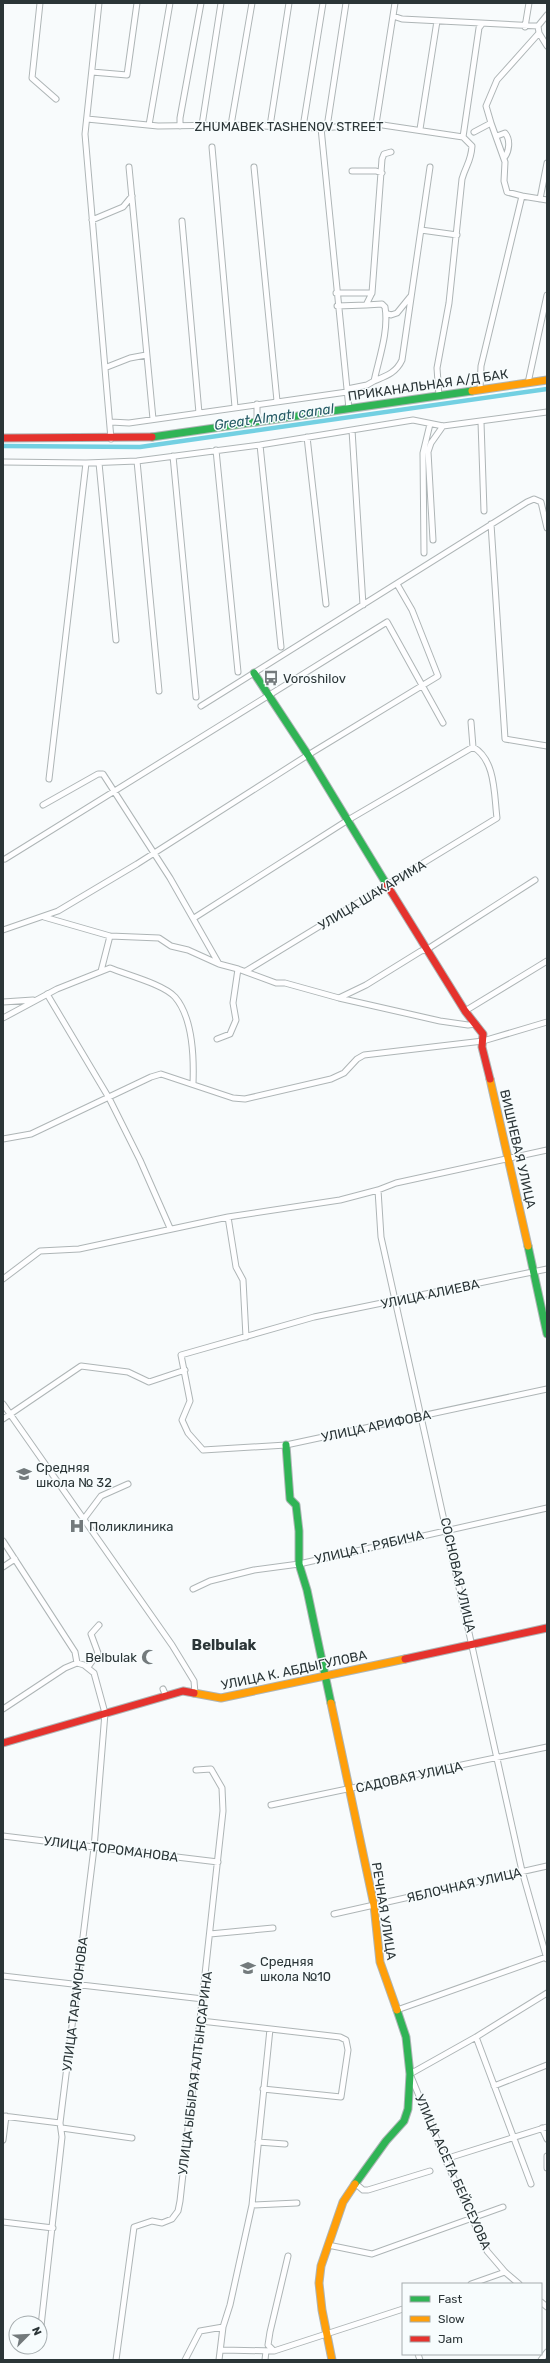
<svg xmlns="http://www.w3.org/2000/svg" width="550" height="2363" font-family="Rubik,sans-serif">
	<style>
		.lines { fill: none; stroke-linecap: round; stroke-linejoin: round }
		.canal { stroke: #73d0e2; stroke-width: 4.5 }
		.street-casing { stroke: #aeb5b6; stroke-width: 7 }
		.fast-casing { stroke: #aeb5b6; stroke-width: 9 }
		.slow-casing { stroke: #aeb5b6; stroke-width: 9 }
		.jam-casing { stroke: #aeb5b6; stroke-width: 9 }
		.street { stroke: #fefeff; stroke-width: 5 }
		.fast { stroke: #30b455; stroke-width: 7 }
		.slow { stroke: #ff9f0a; stroke-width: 7 }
		.jam { stroke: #e5322d; stroke-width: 7 }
		.labels { text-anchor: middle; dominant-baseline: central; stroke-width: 3; stroke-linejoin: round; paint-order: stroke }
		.street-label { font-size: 13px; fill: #2b3537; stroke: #f7fcfd }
		.poi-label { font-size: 13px; fill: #2b3537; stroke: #f7fcfd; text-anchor: start }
		.water-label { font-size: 14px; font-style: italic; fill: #275b66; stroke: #f7fcfd }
		.quarter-label { font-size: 15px; font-weight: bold; fill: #2b3537; stroke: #f7fcfd }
	</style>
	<rect width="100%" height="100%" fill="#f8fbfc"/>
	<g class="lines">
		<path class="canal" d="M3,446L140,447L547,389"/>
		<g class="street-casing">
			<path id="street" d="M40,3L32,78L56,99
				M99,3L85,134L111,439
				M393,16L402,19L538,26
				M525,27L529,3
				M539,33L547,46
				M92,72L127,75L137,3
				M87,119L158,126L231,125L321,128L376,124L463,137L472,146C471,162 466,165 462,179L449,303L437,368L439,396
				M491,123L505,162L504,181L507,192L522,196
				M376,124L395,3
				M149,125L170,3
				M202,125L221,3
				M231,125L252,3
				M180,126V118L201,3
				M270,126L289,3
				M303,127L323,3
				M327,127L346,3
				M321,128L349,409
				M420,129L437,21
				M474,132L491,123L486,106L497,80L539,33L538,26L547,15
				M497,136L505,133C511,140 509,152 504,158
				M463,137L479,28L482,24
				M212,147L235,407
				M129,167L153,419
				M254,167L277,401
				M352,171H376L382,173
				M540,199L547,163
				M92,220L123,207L132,196
				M182,221L199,413
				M421,230L457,235
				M336,293H372
				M337,306L366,305L372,293L382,159L384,154L391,152
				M386,313L391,315L397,313L410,297
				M107,367L130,358L146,355
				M374,381C386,376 396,373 402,360L430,167
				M528,383L547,295
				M347,389L367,385L374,381C379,358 389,331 385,307L382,304L366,305
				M480,390L481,366L522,196L547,200
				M257,404V422
				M111,422L129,423L347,392
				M481,422L484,511
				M352,430L363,605
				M307,437L326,604
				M260,445L281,647
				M216,450L238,672
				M173,456L196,697
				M137,461L159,691
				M3,462L86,463L137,461L260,445L413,420L443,426L547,412
				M99,463L116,640
				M491,524L505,739L547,746
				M433,540L428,452L431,443L443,426
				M424,553L423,453L430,424
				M201,706L527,502L534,499L541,502L547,528
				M471,722L473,747
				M49,779L86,463
				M43,805L98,774H103L170,878L219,964L238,969
				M5,859L387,622L443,723
				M44,917L110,936L159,938L171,946L188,950L219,964
				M194,918L348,820L473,747C496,760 494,795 497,818L246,971
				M3,930L58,911L137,864L308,755L438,676L412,610L397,584
				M101,971L110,936
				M47,994L109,1098L140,1160L170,1228
				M339,998L440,1021L468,1025L476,1024
				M3,1002L33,1000
				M465,1011L547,961
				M3,1018L57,989L110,968C127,975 163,984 175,997C193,1018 194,1058 193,1084
				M217,1039L230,1034L236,1020L233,1003L238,969L276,983H285L339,998L366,985L421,951L426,950L535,880
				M3,1139L31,1134L151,1077L161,1074L233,1098L245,1099L331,1079L344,1073L357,1059L364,1055L483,1041L547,1022
				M378,1190L381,1237L522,1871L547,1959
				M228,1217L236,1267L243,1280L246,1337
				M547,1269L314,1317L181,1355L190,1401L182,1420L188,1433L203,1450L286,1445L547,1389
				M3,1279L40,1251L79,1249L228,1217L340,1200L378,1190L396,1183L547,1150
				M3,1404L172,1645L194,1681L195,1693
				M3,1419L81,1366L128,1372L149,1382L185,1370
				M83,1520L101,1496L128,1484
				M3,1541L75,1652L77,1663
				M3,1567L15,1559
				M193,1589L210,1581L254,1570L299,1564L547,1508
				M88,1667L98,1653L91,1634L99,1625
				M163,1689L166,1696
				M3,1709L65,1668L77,1663L84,1665L94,1673L105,1713L94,1848L60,2123L62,2137L40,2335
				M271,1805L547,1747
				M3,1836L218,1862
				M334,1914L547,1866
				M210,1934L273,1928
				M3,1976L203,1999
				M397,2010L546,1957
				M201,2021L340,2037L346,2040L348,2050L341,2097L263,2089
				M476,2037L531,2184
				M494,2086L547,2065
				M3,2116L60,2123
				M62,2128L132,2138
				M542,2128L547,2139
				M3,2140L6,2116
				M258,2142L285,2144
				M547,2156V2168
				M445,2159L547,2127
				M356,2184L363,2190H368L430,2171
				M252,2205L297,2203
				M3,2222L53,2228
				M328,2245L372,2254L503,2207
				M288,2256L270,2332L268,2345L274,2351L403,2309
				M471,2284L505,2272
				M519,2284L505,2272L487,2251L445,2159L410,2074L476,2037L547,1993
				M541,2302L547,2307
				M222,2350L274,2351
				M418,2354L420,2360
				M116,2360L134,2227L152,2221L162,2223L172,2219L178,2211L180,2201L223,1811L222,1788L211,1769L196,1770
				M185,2360L200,2331L223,2327
				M219,2360L223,2327L230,2305L252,2205L270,2029
				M265,2360L266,2351
				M541,2360L547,2352"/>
		</g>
		<g class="fast-casing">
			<path id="fast" d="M152,437L472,391
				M254,673L308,755L387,885
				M528,1246L547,1334
				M286,1445L290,1499L296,1505L299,1531V1564L307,1590L331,1703
				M355,2184L386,2141L404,2121L408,2109L410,2074L406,2037L397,2010"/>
		</g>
		<g class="slow-casing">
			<path id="slow" d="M472,391L547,380
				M490,1079L528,1246
				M194,1693L221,1698L405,1659
				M331,1703L374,1905L380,1962L397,2010
				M332,2360L322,2310L319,2283L321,2266L343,2202L355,2184"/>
		</g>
		<g class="jam-casing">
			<path id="jam" d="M3,438L152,437
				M387,885L465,1011L483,1034L482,1047L490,1079
				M405,1659L547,1628
				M3,1743L183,1691L194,1693"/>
		</g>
		<use href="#street" class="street"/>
		<use href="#fast" class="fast"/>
		<use href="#slow" class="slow"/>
		<use href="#jam" class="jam"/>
	</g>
	<defs>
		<g id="bus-bare" transform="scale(1.2)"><path d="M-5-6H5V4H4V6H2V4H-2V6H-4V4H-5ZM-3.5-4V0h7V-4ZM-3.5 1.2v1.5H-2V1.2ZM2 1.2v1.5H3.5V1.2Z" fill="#737a7c" stroke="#f7fcfd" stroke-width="2.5" paint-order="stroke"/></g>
		<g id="school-bare" transform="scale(1.2)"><path d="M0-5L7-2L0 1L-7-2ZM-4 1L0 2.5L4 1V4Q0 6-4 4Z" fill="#737a7c" stroke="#f7fcfd" stroke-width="2.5" paint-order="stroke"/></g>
		<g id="hospital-bare" transform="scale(1.2)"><path d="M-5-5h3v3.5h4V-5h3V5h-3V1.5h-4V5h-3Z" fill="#737a7c" stroke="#f7fcfd" stroke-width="2.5" paint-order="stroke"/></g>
		<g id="mosque-bare" transform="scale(1.2)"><path d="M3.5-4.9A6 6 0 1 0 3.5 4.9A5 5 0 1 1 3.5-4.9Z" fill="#737a7c" stroke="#f7fcfd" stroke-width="2.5" paint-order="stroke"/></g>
	</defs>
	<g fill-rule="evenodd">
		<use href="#bus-bare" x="271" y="678"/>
		<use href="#school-bare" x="24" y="1474"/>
		<use href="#hospital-bare" x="77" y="1526"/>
		<use href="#mosque-bare" x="149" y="1657"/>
		<use href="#school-bare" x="248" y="1968"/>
	</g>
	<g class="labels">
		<g class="street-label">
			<text x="289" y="126">ZHUMABEK TASHENOV STREET</text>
			<text transform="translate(428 385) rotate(-8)">ПРИКАНАЛЬНАЯ А/Д БАК</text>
			<text transform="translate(372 895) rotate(-31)">УЛИЦА ШАКАРИМА</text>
			<text transform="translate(518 1149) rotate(77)">ВИШНЕВАЯ УЛИЦА</text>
			<text transform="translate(430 1294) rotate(-12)">УЛИЦА АЛИЕВА</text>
			<text transform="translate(376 1426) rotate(-12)">УЛИЦА АРИФОВА</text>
			<text transform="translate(369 1547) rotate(-13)">УЛИЦА Г. РЯБИЧА</text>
			<text transform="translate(458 1575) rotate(77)">СОСНОВАЯ УЛИЦА</text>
			<text transform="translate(294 1670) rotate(-12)">УЛИЦА К. АБДЫГУЛОВА</text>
			<text transform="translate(409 1777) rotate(-12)">САДОВАЯ УЛИЦА</text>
			<text transform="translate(111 1849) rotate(7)">УЛИЦА ТОРОМАНОВА</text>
			<text transform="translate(464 1885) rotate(-13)">ЯБЛОЧНАЯ УЛИЦА</text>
			<text transform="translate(384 1911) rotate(81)">РЕЧНАЯ УЛИЦА</text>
			<text transform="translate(75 2004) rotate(-83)">УЛИЦА ТАРАМОНОВА</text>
			<text transform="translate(195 2073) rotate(-83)">УЛИЦА ЫБЫРАЯ АЛТЫНСАРИНА</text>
			<text transform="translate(453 2172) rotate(66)">УЛИЦА АСЕТА БЕЙСЕУОВА</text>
		</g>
		<g class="poi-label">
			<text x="283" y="678">Voroshilov</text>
			<text x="36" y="1467">Средняя<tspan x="36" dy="15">школа № 32</tspan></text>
			<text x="89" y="1526">Поликлиника</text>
			<text x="137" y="1657" text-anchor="end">Belbulak</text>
			<text x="260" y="1961">Средняя<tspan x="260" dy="15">школа №10</tspan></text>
		</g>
		<g class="water-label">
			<text transform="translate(274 417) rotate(-8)">Great Almatı canal</text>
		</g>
		<g class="quarter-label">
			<text x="224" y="1645">Belbulak</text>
		</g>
	</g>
	<rect width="550" height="2363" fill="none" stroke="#2b3537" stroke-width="8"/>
	<rect x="402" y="2283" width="140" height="72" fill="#f7fcfd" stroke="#a5acae"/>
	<rect x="410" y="2296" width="20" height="6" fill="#30b455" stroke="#a5acae"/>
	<text x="438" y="2303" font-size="12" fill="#2b3537">Fast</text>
	<rect x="410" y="2316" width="20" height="6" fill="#ff9f0a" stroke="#a5acae"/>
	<text x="438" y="2323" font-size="12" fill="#2b3537">Slow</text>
	<rect x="410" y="2336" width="20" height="6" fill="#e5322d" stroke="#a5acae"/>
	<text x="438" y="2343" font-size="12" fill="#2b3537">Jam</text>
	<g transform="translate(28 2335) rotate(66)"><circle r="19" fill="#f7fcfd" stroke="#a5acae"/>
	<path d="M0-3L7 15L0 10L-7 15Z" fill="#737a7c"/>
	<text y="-6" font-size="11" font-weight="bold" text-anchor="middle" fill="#2b3537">N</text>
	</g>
</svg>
